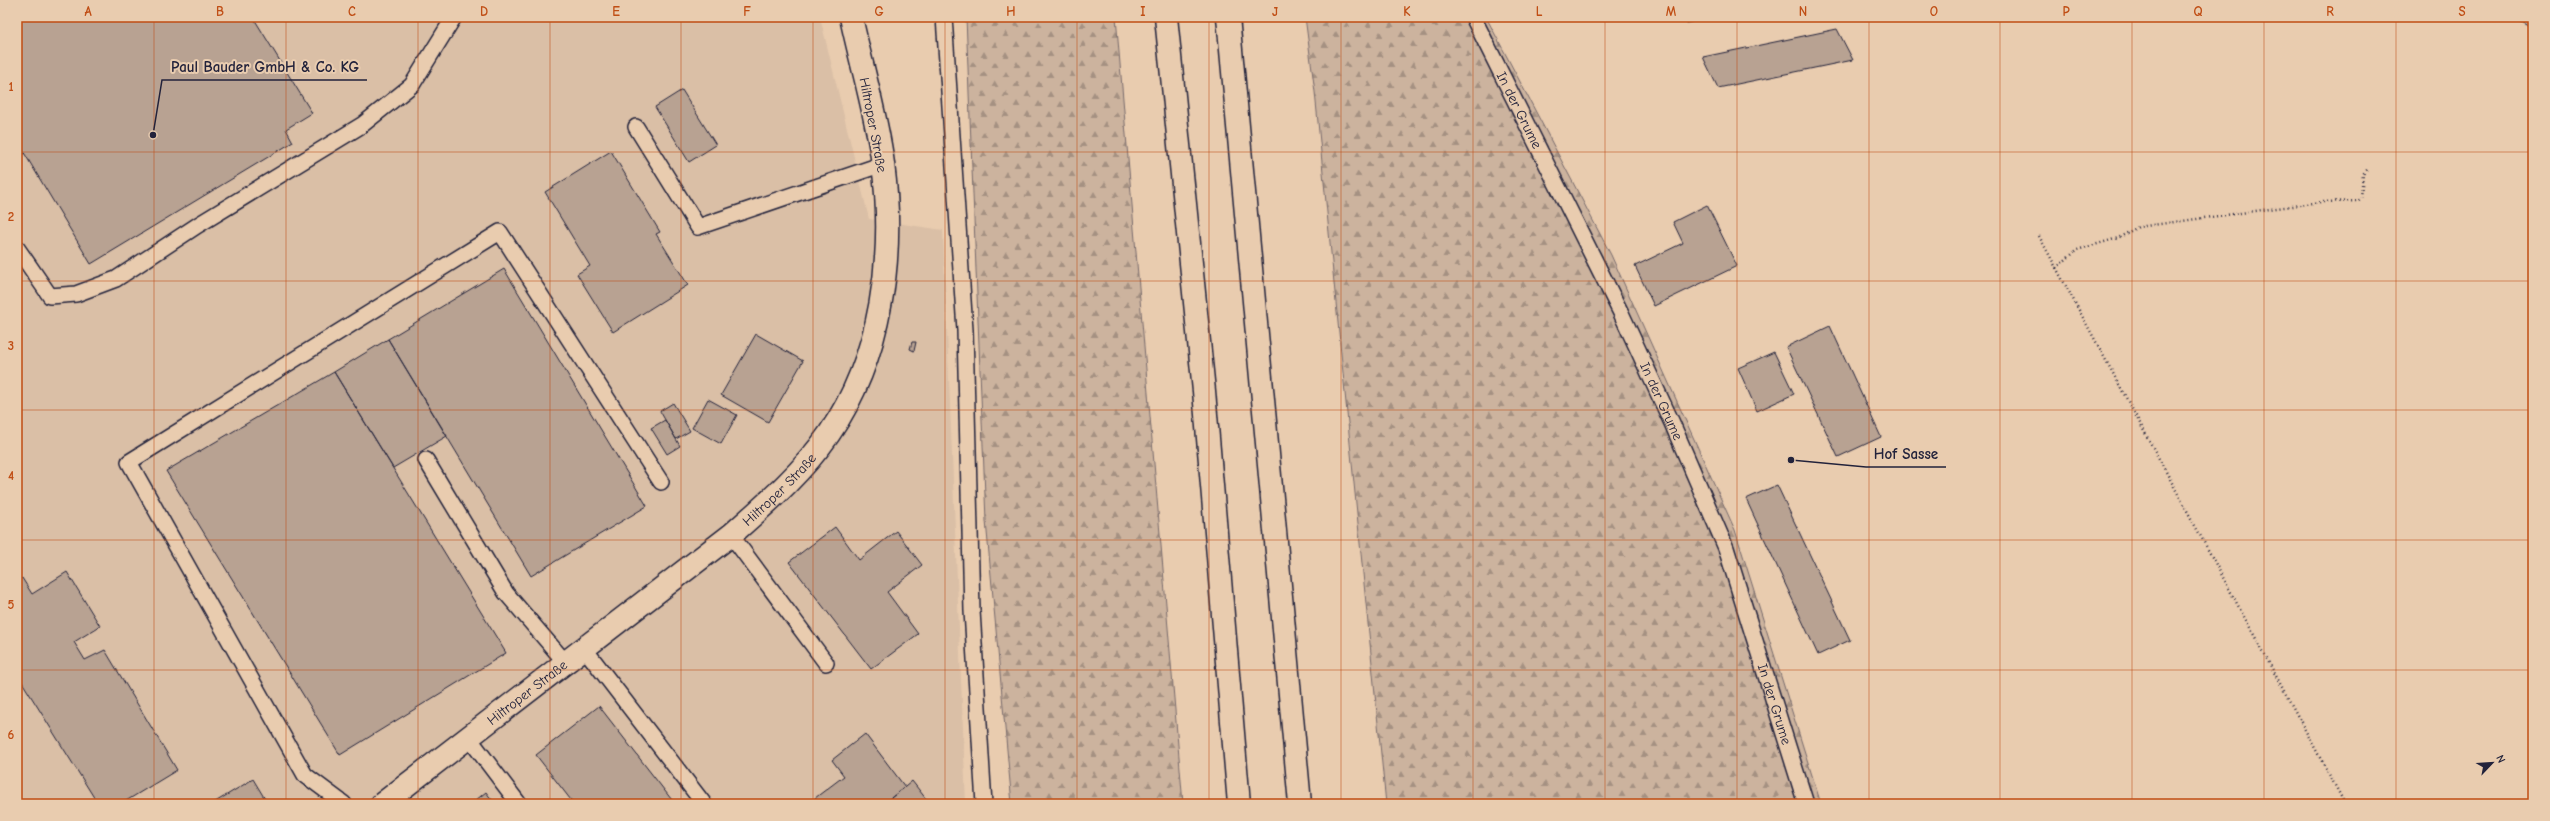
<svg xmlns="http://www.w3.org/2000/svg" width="2550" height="821" font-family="'Comic Neue',sans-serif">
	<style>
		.built { fill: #dabfa6 }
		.forest { fill: url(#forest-firs); stroke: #776a6c }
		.building { fill: #b8a292; stroke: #22223b }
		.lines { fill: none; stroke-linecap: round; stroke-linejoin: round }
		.service-casing { stroke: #22223b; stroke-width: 18 }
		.minor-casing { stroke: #22223b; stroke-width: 25 }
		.motorway-casing { stroke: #22223b; stroke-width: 25 }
		.path { stroke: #22223b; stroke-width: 2.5; stroke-dasharray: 1 3; stroke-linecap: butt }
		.service { stroke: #e9ccaf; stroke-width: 15 }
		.minor { stroke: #e9ccaf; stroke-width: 22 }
		.motorway { stroke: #e9ccaf; stroke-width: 22 }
		.grid { fill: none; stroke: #c04e15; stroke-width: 1; stroke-opacity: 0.55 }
		.labels { text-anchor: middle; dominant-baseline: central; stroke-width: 4; stroke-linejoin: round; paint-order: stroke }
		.street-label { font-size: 14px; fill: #22223b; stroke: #e9ccaf }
		.leader { fill: none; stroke: #22223b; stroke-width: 1.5 }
		.callout-dot { fill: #22223b; stroke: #e9ccaf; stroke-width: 1.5 }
		.callout-label { font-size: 15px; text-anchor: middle; font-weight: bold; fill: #22223b; stroke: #e9ccaf; stroke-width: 4; stroke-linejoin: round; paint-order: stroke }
		.neatline { fill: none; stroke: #c04e15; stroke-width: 1.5 }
		.grid-label { font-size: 13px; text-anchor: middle; font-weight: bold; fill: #c04e15 }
	</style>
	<defs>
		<pattern id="forest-firs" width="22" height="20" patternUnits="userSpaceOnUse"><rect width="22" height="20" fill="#ccb39e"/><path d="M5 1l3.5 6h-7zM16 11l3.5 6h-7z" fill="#a59182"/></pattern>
	</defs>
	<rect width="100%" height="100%" fill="#e9ccaf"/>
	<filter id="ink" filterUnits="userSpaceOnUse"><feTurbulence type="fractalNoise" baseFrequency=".025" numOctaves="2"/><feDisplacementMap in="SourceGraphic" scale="8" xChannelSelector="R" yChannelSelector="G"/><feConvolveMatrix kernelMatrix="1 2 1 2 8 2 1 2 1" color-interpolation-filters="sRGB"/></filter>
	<g filter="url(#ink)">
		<path class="built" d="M17,17H820L869,219L943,230L966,804H17Z"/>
		<path class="forest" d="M966,17H1116L1183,804H1012L986,521Z
			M1305,17H1486L1611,255L1735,530L1821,804H1386L1315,92Z"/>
		<path class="building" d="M17,17H253L312,113L286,129L293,142L91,264L17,141Z
			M1684,17H1709L1687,23Z
			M2514,17H2533V28Z
			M1837,29L1853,60L1718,88L1703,57Z
			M682,90L716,145L689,162L655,107Z
			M611,151L660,232L656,234L688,285L613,332L577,274L590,266L545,192Z
			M1707,205L1737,266L1654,306L1635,266L1683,243L1673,222Z
			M504,269L647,506L531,576L388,339Z
			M1830,326L1881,437L1838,457L1786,347Z
			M756,334L803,361L768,422L721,395Z
			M388,339L447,436L393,468L334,372Z
			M912,342H916L914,351L910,349Z
			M1774,352L1794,394L1757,411L1738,368Z
			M334,372L506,653L340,755L166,471Z
			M708,399L737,415L721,444L692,428Z
			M673,403L690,431L676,439L660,411Z
			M665,420L680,446L667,454L651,428Z
			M1777,485L1850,640L1818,655L1746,499Z
			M835,527L859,560L896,531L922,565L887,592L918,634L871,669L789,562Z
			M67,572L100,626L74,642L85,660L105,650L177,770L121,804H98L17,674V582L22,578L32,594Z
			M599,706L675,804H574L536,755Z
			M865,734L905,787L883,804H819L815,798L844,776L832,760Z
			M253,779L268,804H212Z
			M912,781L930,804H883L905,787Z
			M486,792L495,804H471Z"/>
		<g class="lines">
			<g class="service-casing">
				<g id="service">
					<path d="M944,17L965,330L972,611L984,804"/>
					<path id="s1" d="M1473,17L1621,313L1672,423L1726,548L1806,804"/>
					<path d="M636,127L698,227L883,164"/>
					<path d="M17,248L50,296L76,294L116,279L198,225L362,125L412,85L454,17"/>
					<path d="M426,460L506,593L565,662"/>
					<path d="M731,535L826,663"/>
					<path d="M584,648L704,804"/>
					<path d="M469,738L519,804"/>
					<path d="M344,804L305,775L129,462L500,232L661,482"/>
				</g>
			</g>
			<g class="minor-casing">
				<g id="minor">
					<path id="s2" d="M382,804L731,535C766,504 802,473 829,434C882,357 895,255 883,164C877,117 861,64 851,17"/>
				</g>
			</g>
			<g class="motorway-casing">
				<path id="motorway" d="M1166,17L1204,391L1239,804
					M1228,17L1300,804"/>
			</g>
			<path class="path" d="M2039,236L2345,804
				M2056,268L2077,250L2118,238L2138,227L2321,202L2358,201L2361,198L2363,174L2368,169"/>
			<use href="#service" class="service"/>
			<use href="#minor" class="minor"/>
			<use href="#motorway" class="motorway"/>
		</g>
	</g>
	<path class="grid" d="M154,17V804M286,17V804M418,17V804M550,17V804M681,17V804M813,17V804M945,17V804M1077,17V804M1209,17V804M1341,17V804M1473,17V804M1605,17V804M1737,17V804M1869,17V804M2000,17V804M2132,17V804M2264,17V804M2396,17V804M17,152H2533M17,281H2533M17,410H2533M17,540H2533M17,670H2533"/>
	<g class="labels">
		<g class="street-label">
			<text stroke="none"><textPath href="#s1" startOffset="104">In der Grume</textPath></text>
			<text transform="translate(873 125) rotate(79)">Hiltroper Straße</text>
			<text stroke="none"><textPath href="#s1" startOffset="428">In der Grume</textPath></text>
			<text stroke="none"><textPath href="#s2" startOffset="507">Hiltroper Straße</textPath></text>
			<text stroke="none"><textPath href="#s2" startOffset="183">Hiltroper Straße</textPath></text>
			<text stroke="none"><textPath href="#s1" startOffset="752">In der Grume</textPath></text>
		</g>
	</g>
	<path class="leader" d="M153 135L162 80H367M1791 460L1866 467H1946"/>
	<g class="callout-dot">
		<circle cx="153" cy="135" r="4"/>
		<circle cx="1791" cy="460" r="4"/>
	</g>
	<g class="callout-label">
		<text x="265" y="72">Paul Bauder GmbH &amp; Co. KG</text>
		<text x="1906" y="459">Hof Sasse</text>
	</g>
	<rect width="2550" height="821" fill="none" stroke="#e9ccaf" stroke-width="44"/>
	<g transform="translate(2492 763) rotate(65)" stroke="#e9ccaf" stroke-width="3" paint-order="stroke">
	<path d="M0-3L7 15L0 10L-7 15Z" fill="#22223b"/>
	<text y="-6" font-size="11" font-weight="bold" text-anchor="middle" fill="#22223b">N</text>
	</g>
	<rect x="22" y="22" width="2506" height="777" class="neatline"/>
	<g class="grid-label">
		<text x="88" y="16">A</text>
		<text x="220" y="16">B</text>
		<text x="352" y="16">C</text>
		<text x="484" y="16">D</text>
		<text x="616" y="16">E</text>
		<text x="747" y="16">F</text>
		<text x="879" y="16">G</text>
		<text x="1011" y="16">H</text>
		<text x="1143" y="16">I</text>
		<text x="1275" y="16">J</text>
		<text x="1407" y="16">K</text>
		<text x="1539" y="16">L</text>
		<text x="1671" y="16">M</text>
		<text x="1803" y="16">N</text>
		<text x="1934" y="16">O</text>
		<text x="2066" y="16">P</text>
		<text x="2198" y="16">Q</text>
		<text x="2330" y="16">R</text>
		<text x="2462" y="16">S</text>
		<text x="11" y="91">1</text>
		<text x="11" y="221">2</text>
		<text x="11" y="350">3</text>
		<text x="11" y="480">4</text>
		<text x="11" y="609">5</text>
		<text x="11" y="739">6</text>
	</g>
</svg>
